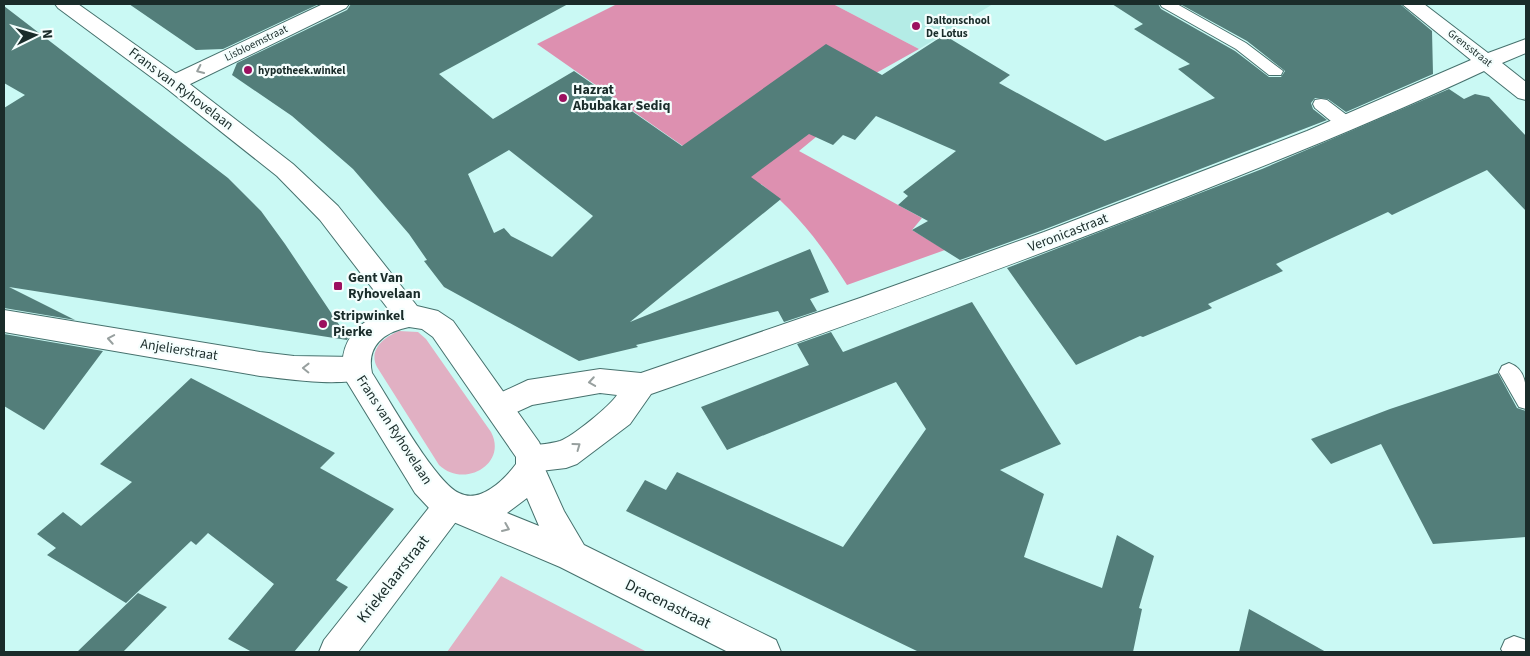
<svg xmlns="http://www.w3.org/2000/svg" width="1530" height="656" font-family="'Source Sans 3',sans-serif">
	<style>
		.built { fill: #b4ece6 }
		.green { fill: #e1b0c3 }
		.forest { fill: #dd90b0 }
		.building { fill: #537e7a; fill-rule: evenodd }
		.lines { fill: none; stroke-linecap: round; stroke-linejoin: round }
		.service-casing { stroke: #46716d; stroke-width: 2 }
		.minor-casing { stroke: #46716d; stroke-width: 2 }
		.tertiary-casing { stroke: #46716d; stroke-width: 2 }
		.service { fill: #fff; fill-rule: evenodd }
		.minor { fill: #fff; fill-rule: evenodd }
		.tertiary { fill: #fff; fill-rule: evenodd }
		.oneway { stroke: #98a09f }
		.poi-dot { fill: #9c105f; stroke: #f4fefd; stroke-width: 2 }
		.labels { text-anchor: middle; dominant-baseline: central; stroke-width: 4.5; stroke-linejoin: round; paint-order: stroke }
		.far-poi-label { font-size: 11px; font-weight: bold; fill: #1a2c2a; stroke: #f4fefd; text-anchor: start }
		.far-street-label { font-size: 11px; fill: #1a2c2a; stroke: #f4fefd }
		.street-label { font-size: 14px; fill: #1a2c2a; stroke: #f4fefd }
		.poi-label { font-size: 14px; font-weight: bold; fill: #1a2c2a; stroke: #f4fefd; text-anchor: start }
		.near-street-label { font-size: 16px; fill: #1a2c2a; stroke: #f4fefd }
	</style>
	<rect width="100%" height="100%" fill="#caf9f4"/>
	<path class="built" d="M833,4H993L919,49Z"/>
	<path class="green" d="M399,331L418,332L426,339L491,432C508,464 464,489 439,465L377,367C368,350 384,337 399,331Z
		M501,576L647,652H447Z"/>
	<path class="forest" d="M617,4H833L919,49L869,77L816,137L799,151L922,218L912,230L945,250L847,285C823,247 797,212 761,184L750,193L537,44Z"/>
	<path class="building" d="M129,4H319L223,49L196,50Z
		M351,4H568L439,74L493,119L574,71L682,146L826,44L882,75L944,35L1010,75L999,83L1105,141L1215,98L1178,69L1190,64L1134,29L1143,24L1112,4H1158L1161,9L1235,51L1269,77H1281L1285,71L1247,41L1180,4H1400L1432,31L1433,74L1346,112L1328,99L1315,98L1311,103L1313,109L1327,120L1043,230L960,260L912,230L928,221L898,205L908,196L903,192L956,151L876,116L855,140L843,135L833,145L809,134L751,177L781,199L630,322L810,249L829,292L810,299L817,311L784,322L778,311L636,345L638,347L579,361L444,287L424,261L427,260L409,234L353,169L292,116L232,75L237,63L347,10ZM509,150L593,216L552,257L511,236L504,228L494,233L468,174Z
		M4,6L228,178L261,211L285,244L348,338L347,340L9,287L75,320L4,308V108L25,95L4,83Z
		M1449,89L1464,99L1475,94L1489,97L1526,136V211L1487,170L1392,215L1388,212L1276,264L1283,271L1208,304L1212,308L1143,337L1140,336L1076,365L1007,268L1262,169Z
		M972,302L1061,444L1000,470L1044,494L1024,557L1102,588L1117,535L1154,556L1139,608L1142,609L1133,652H919L626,511L645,480L666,490L677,472L843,547L926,429L896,382L727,450L701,407L809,365L797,344L831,332L843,352Z
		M4,334L103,351L44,430L4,406Z
		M1498,373L1517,408L1526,411V537L1433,544L1381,444L1331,464L1311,439L1390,409Z
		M191,378L335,453L320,468L394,509L336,580L348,587L294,652H252L228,639L274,584L208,533L196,545L191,541L126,603L47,555L56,548L37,534L63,512L81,526L132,482L100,464Z
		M138,593L167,607L123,652H77Z
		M1249,609L1326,652H1239Z"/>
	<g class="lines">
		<g class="service-casing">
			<path id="service" d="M1160,4H1177L1246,43L1283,71L1281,75H1269L1236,49L1162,7Z
				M1321,99L1327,100L1352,119L1354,123L1352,127C1338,131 1326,116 1315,108L1313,104L1315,100Z
				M1509,363C1529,370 1526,392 1526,409L1519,407L1499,372L1502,366Z
				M1514,636L1526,640V652H1503L1501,649L1505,640Z"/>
		</g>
		<g class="minor-casing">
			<path id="minor" d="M323,4H349L346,8L182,88L174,90L166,88L163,83L166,78Z
				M1402,4H1424L1488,53L1526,39V53L1502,63L1526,82V100L1518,98L1484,71C1386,117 1286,157 1186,197C1009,267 831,331 651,394L630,424L577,464L566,468L532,472L521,468L517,458L521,448C534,444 547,445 560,441C572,437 610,406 617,395L600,393L532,405L499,420L489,416L484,407L489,398L528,380L600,369L641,373L860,298L1044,232L1307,131L1471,60Z
				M4,310L260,352L294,356L355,357L365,360L369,369L365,378C339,387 288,379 260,376L4,332Z
				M450,490L461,495L466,505L461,515L358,652H319L324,640L439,495Z"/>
		</g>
		<g class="tertiary-casing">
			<path id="tertiary" d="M55,4H78L182,78L293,164L338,206L417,306L438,311L453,321L539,442L546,458L545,469L564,511L584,545L776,640L781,652H728L560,567L444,518L429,508L415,493L344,377C337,342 358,321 389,310L320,220L277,176L166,88L58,8ZM409,327L422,329L433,337L516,457V464C504,480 480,504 459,493C434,481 389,399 372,373C366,346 384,332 409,327ZM527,498L539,526L507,513Z"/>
		</g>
		<use href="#service" class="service"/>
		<use href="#minor" class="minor"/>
		<use href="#tertiary" class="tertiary"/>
	</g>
	<defs><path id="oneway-chevron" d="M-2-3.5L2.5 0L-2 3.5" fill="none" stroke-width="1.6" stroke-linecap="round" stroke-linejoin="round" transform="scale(1.25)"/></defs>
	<g class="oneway">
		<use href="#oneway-chevron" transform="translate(200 70) rotate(155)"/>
		<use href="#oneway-chevron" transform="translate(111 339) rotate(-170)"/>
		<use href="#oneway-chevron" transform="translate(306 368) rotate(-179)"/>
		<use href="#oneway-chevron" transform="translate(592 382) rotate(171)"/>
		<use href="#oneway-chevron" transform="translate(577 446) rotate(-36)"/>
		<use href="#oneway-chevron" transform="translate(506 528) rotate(23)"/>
	</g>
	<g class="poi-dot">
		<circle cx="916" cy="26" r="5"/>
		<circle cx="248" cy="70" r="5"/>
		<circle cx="563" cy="98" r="5"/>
		<rect x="333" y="281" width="10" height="10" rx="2.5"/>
		<circle cx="323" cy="324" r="5"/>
	</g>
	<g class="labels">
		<g class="far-poi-label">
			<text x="926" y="20">Daltonschool<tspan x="926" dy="13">De Lotus</tspan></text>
			<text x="258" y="70">hypotheek.winkel</text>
		</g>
		<g class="far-street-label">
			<text transform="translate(256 43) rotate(-26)">Lisbloemstraat</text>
			<text transform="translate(1470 48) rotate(38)">Grensstraat</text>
		</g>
		<g class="street-label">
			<text transform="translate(181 89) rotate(37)">Frans van Ryhovelaan</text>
			<text transform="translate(1068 233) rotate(-21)">Veronicastraat</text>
			<text transform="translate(179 350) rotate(9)">Anjelierstraat</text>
			<text transform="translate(394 430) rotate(57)">Frans van Ryhovelaan</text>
		</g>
		<g class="poi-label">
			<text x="573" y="90">Hazrat<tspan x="573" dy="16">Abubakar Sediq</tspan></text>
			<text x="348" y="278">Gent Van<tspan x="348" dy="16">Ryhovelaan</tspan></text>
			<text x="333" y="316">Stripwinkel<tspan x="333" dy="16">Pierke</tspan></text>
		</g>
		<g class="near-street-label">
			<text transform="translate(393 579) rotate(-52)">Kriekelaarstraat</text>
			<text transform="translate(668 604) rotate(26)">Dracenastraat</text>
		</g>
	</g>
	<rect width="1530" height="656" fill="none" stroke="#1a2c2a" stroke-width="10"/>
	<g transform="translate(35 35) rotate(85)" stroke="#f4fefd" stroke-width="4" paint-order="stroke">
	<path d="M0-4L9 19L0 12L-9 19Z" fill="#1a2c2a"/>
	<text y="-8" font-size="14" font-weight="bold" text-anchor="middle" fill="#1a2c2a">N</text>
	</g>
</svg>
